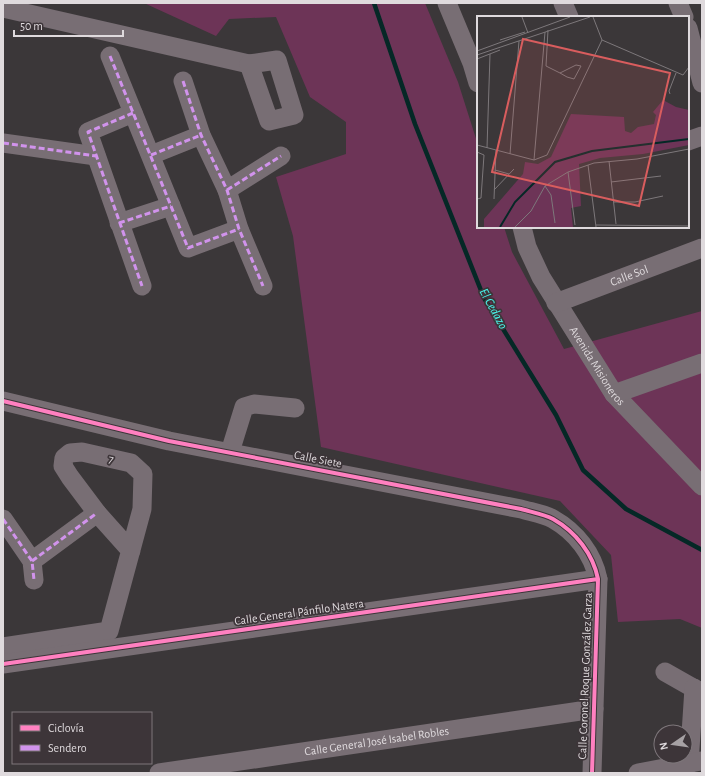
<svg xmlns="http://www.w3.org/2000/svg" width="705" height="776" font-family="'Alegreya Sans',sans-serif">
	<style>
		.green { fill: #6d3457 }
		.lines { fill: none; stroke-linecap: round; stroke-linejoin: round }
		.stream { stroke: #052826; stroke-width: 4.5 }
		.minor { stroke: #786e74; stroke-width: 19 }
		.quiet { stroke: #d193ec; stroke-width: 3; stroke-dasharray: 6 3; stroke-linecap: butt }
		.cycleway-casing { stroke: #3d3539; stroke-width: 6 }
		.cycleway { stroke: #ff80c0; stroke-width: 4 }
		.labels { text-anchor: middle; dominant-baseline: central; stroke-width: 3.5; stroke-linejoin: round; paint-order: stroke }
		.street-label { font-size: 12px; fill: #dfdadd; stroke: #3d3539 }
		.water-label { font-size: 13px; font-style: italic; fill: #4afaef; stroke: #3d3539 }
		.inset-river { fill: none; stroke: #052826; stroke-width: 2 }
		.inset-road { fill: none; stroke: #7d787b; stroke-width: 1 }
		.view { fill: #d95d5e; fill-opacity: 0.15; stroke: #d95d5e; stroke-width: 2 }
		.inset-edge { fill: none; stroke: #dfdadd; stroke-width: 2 }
	</style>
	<rect width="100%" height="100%" fill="#3b3739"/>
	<path class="green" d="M144,3H425L458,82L478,145V227H504L512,252L564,349L702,311V628L680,619L618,622L611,555L560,501L321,447L293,236L276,177L346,154V122L310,97L276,17L229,19L216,36Z"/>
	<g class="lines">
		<path class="stream" d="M374,3L415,124L484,298L556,415L583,470L626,509L702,550"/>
		<g class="minor">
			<path d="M447,3L472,63L478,83"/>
			<path d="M563,3L569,17"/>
			<path d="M678,3L684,17"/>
			<path d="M3,8L249,64"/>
			<path d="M688,28L702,83"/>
			<path d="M110,56L188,248L239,229"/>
			<path d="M277,60L294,115L269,121L249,64Z"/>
			<path d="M183,81L201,135L227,190L239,229L263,286"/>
			<path d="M133,113L88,132L142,286"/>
			<path d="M688,141L702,136"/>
			<path d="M3,143L96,156"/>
			<path d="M151,155L201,135"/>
			<path d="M227,190L281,156"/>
			<path d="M119,223L171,206"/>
			<path id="s1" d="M522,227L527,247L541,277L614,394L702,486"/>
			<path id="s2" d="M556,303L702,248"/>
			<path d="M614,394L702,363"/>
			<path d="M3,401L169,441L521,509C531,512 544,514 553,519C576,532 593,554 598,579L592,773"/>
			<path d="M230,452L244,407L254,404L295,408"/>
			<path d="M3,519L32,561L34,580"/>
			<path d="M32,561L97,513"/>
			<path d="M3,647L109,631L142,509L143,474L131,463L82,452L70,453L64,458L63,466L70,477L97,513L131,551"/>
			<path d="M3,664L598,579"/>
			<path d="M665,672L702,693"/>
			<path d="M689,764L694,688"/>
			<path id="s3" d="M159,773L594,709"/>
			<path d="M638,773L701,761"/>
		</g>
		<path class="quiet" d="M110,56L188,248L239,229
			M183,81L201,135L227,190L239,229L263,286
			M133,113L88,132L142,286
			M3,143L96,156
			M151,155L201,135
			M227,190L281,156
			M119,223L171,206
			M3,519L32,561L34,580
			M32,561L97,513"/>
		<g class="cycleway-casing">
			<path id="cycleway" d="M3,401L169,441L521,509C531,512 544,514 553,519C576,532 593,554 598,579L592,773
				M3,664L598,579"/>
		</g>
		<use href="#cycleway" class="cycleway"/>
	</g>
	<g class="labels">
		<g class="street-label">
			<text stroke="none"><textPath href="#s2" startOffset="78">Calle Sol</textPath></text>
			<text stroke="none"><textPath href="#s1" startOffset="159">Avenida Misioneros</textPath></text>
			<text transform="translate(111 459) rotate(13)">7</text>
			<text transform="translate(318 459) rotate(11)">Calle Siete</text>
			<text transform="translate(299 612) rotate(-8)">Calle General Pánfilo Natera</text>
			<text transform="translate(585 676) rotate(-88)">Calle Coronel Roque González Garza</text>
			<text stroke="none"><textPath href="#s3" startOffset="220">Calle General José Isabel Robles</textPath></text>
		</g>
		<g class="water-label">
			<text transform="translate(493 309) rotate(61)">El Cedazo</text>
		</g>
	</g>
	<g transform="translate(477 16)">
		<rect width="212" height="212" fill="#3b3739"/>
		<path d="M186,84L199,91L212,94V129L166,138L123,142L102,148L104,190L94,192L96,211H7V203L46,158L48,146L61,148L74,141L94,98L147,101L148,115L154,117L161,111L177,108L179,99L176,96Z" fill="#6d3457"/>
		<path class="inset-river" d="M23,211L38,186L78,146L115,135L212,123"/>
		<path class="inset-road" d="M45,1L51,17M116,1L125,24M71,14L69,50L83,57L90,61L97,63L104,50L99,49L83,57M23,24L48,16M125,24L206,59L212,51M0,35L93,1M0,39L113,1M0,43L23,34M193,78L192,75L199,57M0,129L57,144L70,139L125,24M10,132L13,38M0,136L7,139L4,182L0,183M33,138L42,25M57,144L68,16M132,145L139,208M111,149L119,211M18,154L32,158M91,156L98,209M134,166L184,160M68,170L74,179L78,207M17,174L37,153M17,183L19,134M137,186H158L186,180M119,209L212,210M38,211L54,195L68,170L91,156L117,147L160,143L212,133"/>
		<path class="view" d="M46,23L193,57L162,190L15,156Z"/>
		<rect width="212" height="212" class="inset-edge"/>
	</g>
	<rect width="705" height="776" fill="none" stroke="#dfdadd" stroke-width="8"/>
	<rect x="12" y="712" width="140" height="52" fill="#3d3539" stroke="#7e777b"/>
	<rect x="20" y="725" width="20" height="6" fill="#ff80c0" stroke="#7e777b"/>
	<text x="48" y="732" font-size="12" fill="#dfdadd">Ciclovía</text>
	<rect x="20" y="745" width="20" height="6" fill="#d193ec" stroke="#7e777b"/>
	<text x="48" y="752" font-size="12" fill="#dfdadd">Sendero</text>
	<g transform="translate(673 744) rotate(257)"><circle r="19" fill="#3d3539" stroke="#7e777b"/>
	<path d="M0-3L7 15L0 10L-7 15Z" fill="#a6a1a4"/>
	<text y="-6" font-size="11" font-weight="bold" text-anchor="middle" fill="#dfdadd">N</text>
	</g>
	<path d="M14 30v6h109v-6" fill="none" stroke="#dfdadd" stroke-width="2"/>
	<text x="20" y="30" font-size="12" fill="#dfdadd" stroke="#3d3539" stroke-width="3" paint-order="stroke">50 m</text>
</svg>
